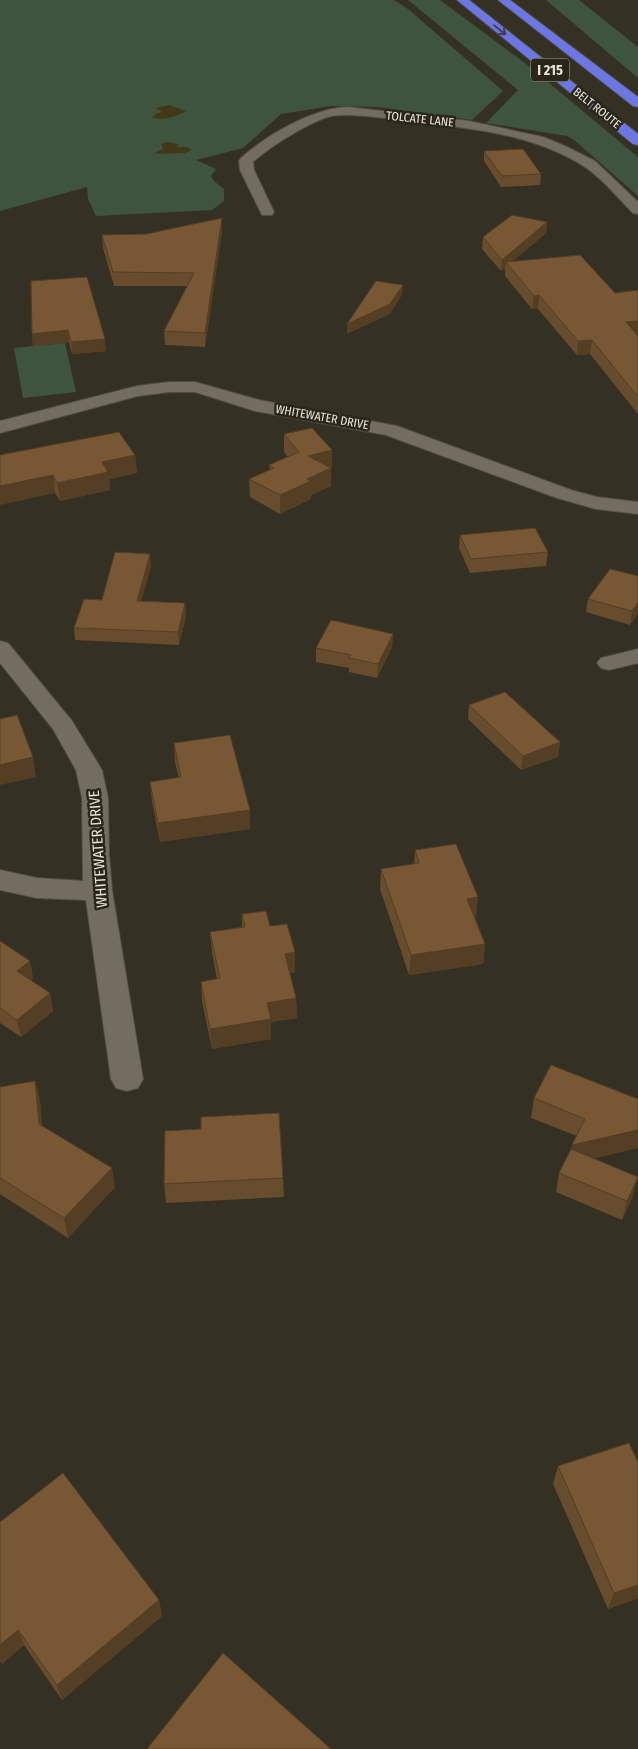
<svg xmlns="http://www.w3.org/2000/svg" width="638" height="1749" font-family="'Fira Sans Condensed',sans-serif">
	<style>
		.green { fill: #3f543e }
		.sand { fill: #403817 }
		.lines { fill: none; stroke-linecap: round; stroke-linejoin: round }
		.minor-casing { stroke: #514d42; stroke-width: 2 }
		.motorway-casing { stroke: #514d42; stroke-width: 2 }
		.minor { fill: #726d5f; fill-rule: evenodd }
		.motorway { fill: #6d77e3; fill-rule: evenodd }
		.wall { fill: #674c2d }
		.shaded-wall { fill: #543e24 }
		.building { fill: #785834; stroke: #543e24 }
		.oneway { stroke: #3e3e56 }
		.labels { text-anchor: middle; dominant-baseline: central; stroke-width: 5; stroke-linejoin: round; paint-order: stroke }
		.far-street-label { font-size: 12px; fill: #e6e4dc; stroke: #2a261a }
		.shield { fill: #2a261a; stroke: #aeaba2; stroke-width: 1 }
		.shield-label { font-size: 14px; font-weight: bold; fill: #e6e4dc }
		.street-label { font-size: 15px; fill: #e6e4dc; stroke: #2a261a }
	</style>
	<rect width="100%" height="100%" fill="#343023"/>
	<path class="green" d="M0,0H394L408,9L503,91L472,120L377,107L331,106L281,114L243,148L196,160L216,169L211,176L214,181L224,189V201L212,210L96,216L88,199L87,187L0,211Z
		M408,0H440L525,63L638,157V196L574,140L567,136L486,123L518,90Z
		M546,0H579L638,47V78Z
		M65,343L76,392L23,398L14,348Z"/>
	<path class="sand" d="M169,105L186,111C177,116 162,122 152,117L155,114L162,112L156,108Z
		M167,142L179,144L177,147H188L192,150L185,153L157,154L156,152L163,149L161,144Z"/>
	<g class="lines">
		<g class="minor-casing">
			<path id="minor" d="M348,107L469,121L543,137L565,146L595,161L638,202V214L633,213C615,195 599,174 577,162C528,134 471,128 416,122C393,119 371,116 348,115C343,115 337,115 332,116C312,120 268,148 253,162L254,170L274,212L272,215H262L240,170L239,161L241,158C267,135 313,108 348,107Z
				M169,382H195L259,400L397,426L571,490L597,497L638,502V514L596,509L557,498L386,435L255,411L195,392H169L138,396L0,433V421L137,386Z
				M0,641L8,643L72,721L102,770L108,798L109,854L112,890L143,1079L138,1088L127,1091L116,1088L111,1079L86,900L37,898L0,890V870L37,878L83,881L82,798L76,770L53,729L0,663Z
				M638,649V663L609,670L601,668L597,663L601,658Z"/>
		</g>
		<g class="motorway-casing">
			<path id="motorway" d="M457,0H469L638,134V145L633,144Z
				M498,0H510L638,97V107L633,106Z"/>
		</g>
		<use href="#minor" class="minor"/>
		<use href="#motorway" class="motorway"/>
	</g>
	<path class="wall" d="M484,151L541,174L540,185L501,187L484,161Z
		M547,222L546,233L512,262L636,334L638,336V414L590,354L577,355L538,309H532L505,276V268L501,271L482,249L483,237Z
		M222,231L205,347L165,345L164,331L187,286H114L103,248L102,235L146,234Z
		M31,281L106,351L72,354L69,342L33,346L32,334Z
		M284,434L332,468H331V486L311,495V499L280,514L250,497L249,479L270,470L269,465L288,457L284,452Z
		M0,455H135L137,473L109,479L110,490L60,501L55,493Z
		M460,535L548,552L546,566L470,573L459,548Z
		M151,566L141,601L185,603L186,616L179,645L75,640L74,628L102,600Z
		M588,599L638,613L630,625L586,612Z
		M393,634L392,647L377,678L349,672V668L316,662V648Z
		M469,705L560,742L558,757L521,770L468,719Z
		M174,743L250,810V829L160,842L152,801L150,782L179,778L175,762Z
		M415,850L476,917H475L485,944L483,964L409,975L380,889L381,869L414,864Z
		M242,914L270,926L295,972L290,973L296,998L297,1018L271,1022V1039L212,1049L202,1001L201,982L217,979L212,952L210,932L242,927Z
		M0,941L30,961L33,978L31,980L50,993L53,1011L21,1037L0,1023Z
		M35,1081L40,1100L42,1126L115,1187L68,1238L0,1194V1087Z
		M534,1098L638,1099L594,1159L633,1196L622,1220L556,1192L559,1173L572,1149V1145L577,1136L531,1118Z
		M283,1178L284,1197L166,1203L164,1184Z
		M638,1462V1598L608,1609L553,1484L558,1466Z
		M0,1522L159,1600L162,1616L62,1700L24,1645L2,1664L0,1661Z"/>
	<path class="shaded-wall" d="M222,218V231L205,347V333Z
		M547,222L546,233L508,265L506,262L505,268L501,271L502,260Z
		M403,285L402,295L390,314L347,334V324Z
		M539,295L538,309H532L534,296Z
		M638,321V334L624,336L626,322Z
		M68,330L69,342L33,346L32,334Z
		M105,339L106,351L72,354L71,342Z
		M592,340L590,354L577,355L578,341Z
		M332,450V468H331V486L311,495V499L280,514V495L308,456Z
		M135,455L137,473L109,479L110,490L60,501L57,483L102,462Z
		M53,475L55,493L0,505V486Z
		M150,554L151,566L138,614L137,601Z
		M185,603L186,616L179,645L178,632Z
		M638,603V613L630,625L632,611Z
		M393,634L392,647L377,678L378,664Z
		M560,742L558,757L521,770L523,756Z
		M33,757L36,777L0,785V765Z
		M250,810V829L160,842L158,823Z
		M478,897L476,917L465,919L467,899Z
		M485,944L483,964L409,975L411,955Z
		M295,952V972L285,974V954Z
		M30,961L33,978L20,989L17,971Z
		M50,993L53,1011L21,1037L17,1020Z
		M296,998L297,1018L271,1022V1039L212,1049L210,1029L267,1003Z
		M35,1081L40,1100L43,1144L39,1124Z
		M638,1130V1148L569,1165L572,1145Z
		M112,1168L115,1187L68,1238L64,1218Z
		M638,1177L633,1196L622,1220L627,1201Z
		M638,1585V1598L608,1609L614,1593Z
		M159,1600L162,1616L62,1700L57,1685Z
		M18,1630L24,1645L2,1664L0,1660V1645Z"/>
	<path class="building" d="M523,149L541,174L502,176L484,151Z
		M512,215L547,222L502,260L483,237Z
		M222,218L205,333L164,331L194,273L113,272L102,235L146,234Z
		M580,255L615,293L638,290V321L626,322L638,336V397L592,340L578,341L539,295L534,296L506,262Z
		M87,277L105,339L71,342L68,330L32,334L31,281Z
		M376,281L403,285L390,304L347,324Z
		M312,428L332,450L308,456L331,468L307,479L311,481L280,495L249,479L274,468L269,465L299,452L284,434Z
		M119,432L135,455L102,462L108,472L57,483L53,475L0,486V455Z
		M535,528L548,552L471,559L460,535Z
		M115,552L150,554L137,601L185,603L178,632L74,628L84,599L102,600Z
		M610,569L638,576V603L632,611L588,599Z
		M331,620L393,634L378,664L349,658L351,655L316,648Z
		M505,692L560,742L523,756L469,705Z
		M17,715L33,757L0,765V719Z
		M230,735L250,810L158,823L150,782L181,777L174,743Z
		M456,844L478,897L467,899L485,944L411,955L381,869L419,863L415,850Z
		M266,911L270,926L287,924L295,952L285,954L296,998L267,1003L271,1019L210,1029L201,982L220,978L210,932L245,927L242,914Z
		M0,941L30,961L17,971L50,993L17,1020L0,1008Z
		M551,1065L638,1099V1130L572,1145L585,1119L534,1098Z
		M35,1081L39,1124L112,1168L64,1218L0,1178V1087Z
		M279,1113L283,1178L164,1184L165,1131L201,1129V1117Z
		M571,1149L638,1177L627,1201L559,1173Z
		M629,1443L638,1462V1585L614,1593L558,1466Z
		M63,1473L159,1600L57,1685L18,1630L0,1645V1522Z
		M223,1653L331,1749H147Z"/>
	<defs><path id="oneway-shaft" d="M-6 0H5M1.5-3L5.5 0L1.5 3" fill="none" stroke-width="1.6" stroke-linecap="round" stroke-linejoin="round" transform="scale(1.25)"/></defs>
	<use class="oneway" href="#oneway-shaft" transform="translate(500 30) rotate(39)"/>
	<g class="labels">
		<g class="far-street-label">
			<text transform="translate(597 108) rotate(39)">BELT ROUTE</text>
			<text transform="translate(420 119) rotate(6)">TOLCATE LANE</text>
			<text transform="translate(322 417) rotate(10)">WHITEWATER DRIVE</text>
		</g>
		<rect class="shield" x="531" y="58.5" width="38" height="23" rx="4"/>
		<g class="shield-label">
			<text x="550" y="70">I 215</text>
		</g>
		<g class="street-label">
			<text transform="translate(98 849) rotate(-94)">WHITEWATER DRIVE</text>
		</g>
	</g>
</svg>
